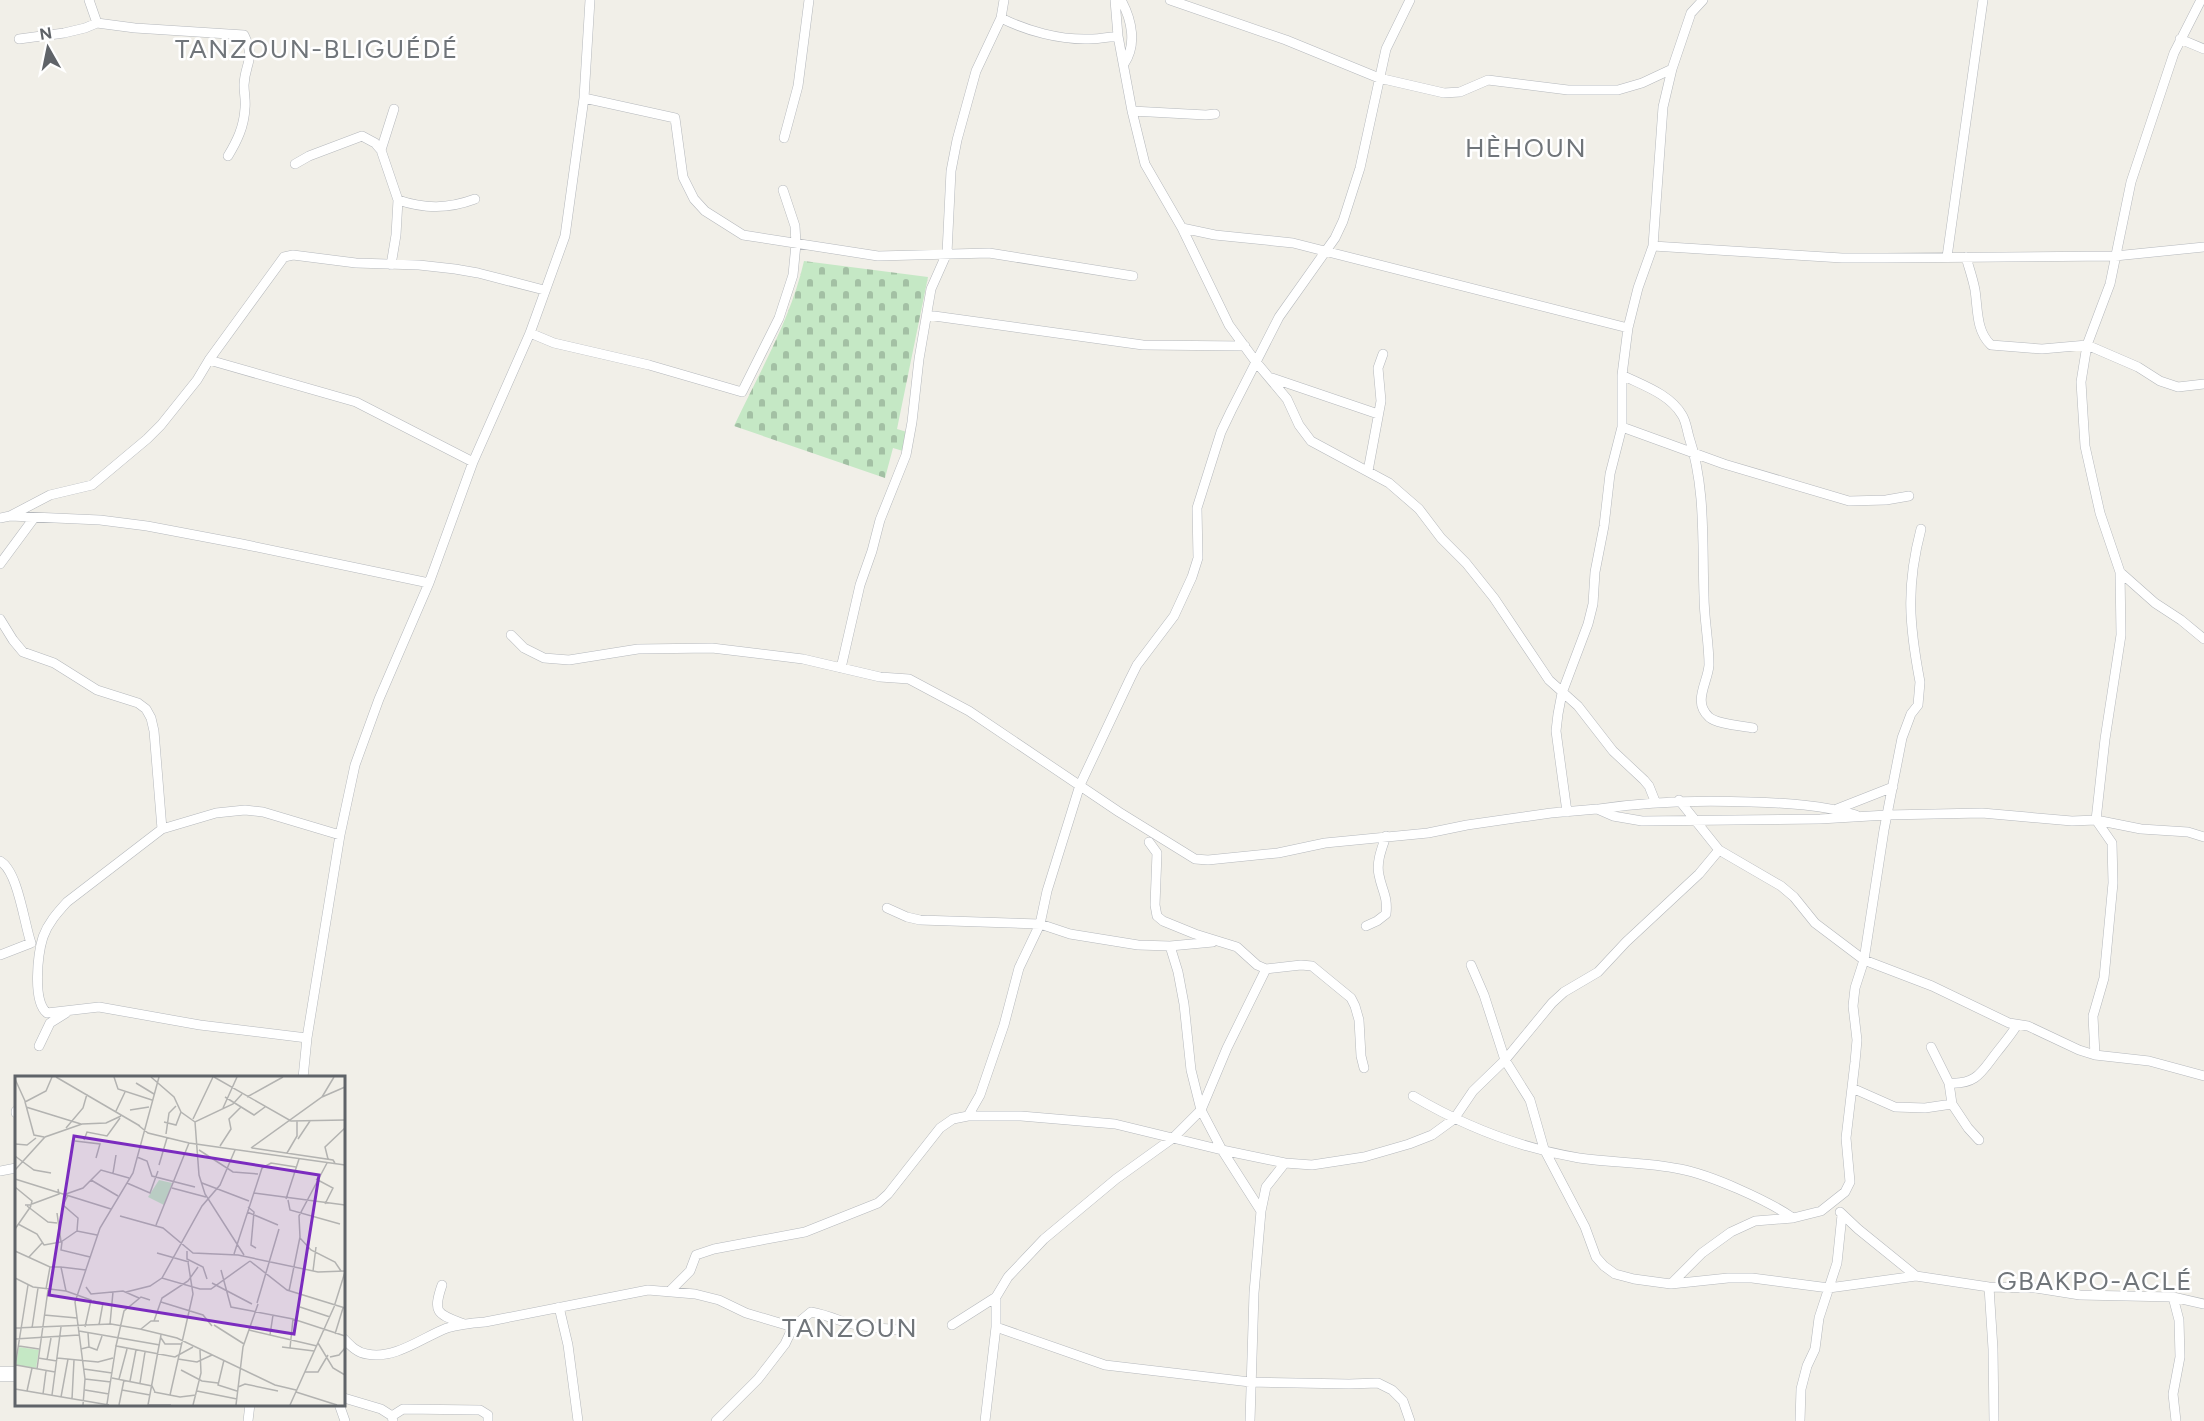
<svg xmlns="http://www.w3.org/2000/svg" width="2204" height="1421" font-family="Figtree,sans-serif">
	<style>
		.cemetery { fill: url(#cemetery-stones) }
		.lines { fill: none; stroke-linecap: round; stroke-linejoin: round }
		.street-casing { stroke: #b5b8bc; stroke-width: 10 }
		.secondary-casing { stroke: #b6babf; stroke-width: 15 }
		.street { stroke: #fff; stroke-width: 9 }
		.secondary { stroke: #fff; stroke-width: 14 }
		.labels { text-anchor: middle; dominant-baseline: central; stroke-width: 5; stroke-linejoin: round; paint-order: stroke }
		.quarter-label { font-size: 26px; letter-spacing: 1.5px; fill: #70757a; stroke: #fff }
		.inset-road { fill: none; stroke: #b3b3b1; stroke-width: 1.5 }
		.view { fill: #7b2cbf; fill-opacity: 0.15; stroke: #7b2cbf; stroke-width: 3 }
		.inset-edge { fill: none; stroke: #5f6368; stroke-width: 3 }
	</style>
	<defs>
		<pattern id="cemetery-stones" width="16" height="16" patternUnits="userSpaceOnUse" patternTransform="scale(1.5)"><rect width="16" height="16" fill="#c5e8c5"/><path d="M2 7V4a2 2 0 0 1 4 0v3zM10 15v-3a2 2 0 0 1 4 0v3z" fill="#a3c0a4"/></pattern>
	</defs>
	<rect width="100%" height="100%" fill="#f1efe8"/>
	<path class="cemetery" d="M804,261L928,277L897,429L907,432L903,451L893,448L885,478L734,426C759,373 791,319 804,261Z"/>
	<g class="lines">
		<g class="street-casing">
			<path id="street" d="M89,0L97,23
				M1115,0L1118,36L1132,111L1145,164L1182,228L1229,325L1256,362L1287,399L1299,425L1311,441L1389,483L1419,509L1441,538L1466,563L1494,598L1549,680L1578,706L1613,751L1644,780L1649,786L1655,801
				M1121,0C1132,20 1137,45 1124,64
				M1170,0L1286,40L1379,78L1444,93L1460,92L1488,80L1568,90H1618L1642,83L1672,69
				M1001,18C1027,31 1060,40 1089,39C1099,39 1109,37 1118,36
				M19,39L64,33L85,28L97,23L135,28L244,35C256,60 245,62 244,85C244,93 246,101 245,108C244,127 237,141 228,156
				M2180,39L2204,49
				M584,98L675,118L683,177L694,199L705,211L743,235L878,256L989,253L1133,276
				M1132,111L1206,115L1215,114
				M784,138L798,86L809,0
				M295,164L309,156L362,136L375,143L381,150
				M398,200C425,209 448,209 475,199
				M1182,228L1215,235L1293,243L1628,328
				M1653,246L1842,258H1885L2115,256L2204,247
				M1947,257L1983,0
				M1966,257C1969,268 1973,279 1975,290C1978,310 1976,331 1991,345L2042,349L2087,345L2138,367L2160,381L2178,387L2204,384
				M391,265L396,235L398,200L381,150L394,109
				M927,315L1143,345L1245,346
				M530,333L554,343L649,365L742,392L779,318L793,275L796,244L795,226L783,190
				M209,360L356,402L473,462
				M1622,375C1642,385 1670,394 1682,415C1686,421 1687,430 1689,437C1706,488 1702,543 1704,596C1704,619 1709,642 1709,665C1708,682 1692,702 1709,717C1716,724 1743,726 1753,728
				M1272,378L1378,414
				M1622,427L1724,464L1849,501L1886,500L1909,496
				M1368,471L1381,401L1378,368L1383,354
				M10,516L50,495L92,485L147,439L161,425L197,380L209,360L284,257L293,255L356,263L419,265L455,269L478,273L544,290
				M0,518L10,516L100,520L147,526L242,544L429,583
				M0,564L34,518
				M2120,572L2155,603L2181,620L2204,639
				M0,619L13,640L23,652L54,663L97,690L138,703L146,709L151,718L154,731L162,829
				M511,635L524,648L544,658L569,660L638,649L712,648L803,659L880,677L909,679L969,711L1119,812L1195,859L1208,860L1278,853L1325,843L1428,833L1467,825L1551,813L1597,809L1613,816L1642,821L1820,819L1887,815L1982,813L2072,821L2096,820L2141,829L2188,832L2204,837
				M841,668L860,585L872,551L880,520L906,455L912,422L919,359L931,289L947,253L951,171L957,140L976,71L1001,18L1004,0
				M1679,800L1719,850L1781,886L1794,897L1815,923L1864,960L1932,986L2009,1023L2028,1026L2079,1050L2095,1055L2149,1061L2204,1076
				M1599,809C1651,801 1699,800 1751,802C1786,803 1823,805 1856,815
				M1837,809L1893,787
				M1567,812L1556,731L1558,714L1562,693L1588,624L1593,604L1595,572L1604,526L1610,474L1622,427V375L1628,328L1638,288L1653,246L1663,107L1672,69L1691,13L1703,0
				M1149,842L1157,853L1155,905L1157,916L1163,921L1195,934L1237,947L1257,965L1266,969L1301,965L1312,966L1351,998L1355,1006L1359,1020L1361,1056L1364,1068
				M0,861C18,871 24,923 31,943L0,955
				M887,908L907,917L920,920L1040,924L1070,934L1138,945L1170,946L1213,942
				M1366,926L1377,921L1386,914C1388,896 1382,891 1379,875C1376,862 1382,848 1386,836
				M1170,946L1178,972L1184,1004L1191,1070L1201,1110L1222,1150L1261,1211L1254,1293L1250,1421
				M1471,965L1484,995L1505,1060L1530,1100L1544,1149L1585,1227L1596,1257L1604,1266L1615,1274L1634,1279L1671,1284L1728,1278H1752L1829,1288L1916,1276L1989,1287L2036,1288L2080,1295L2173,1297L2204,1304
				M307,1038L200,1025L99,1007L47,1013C32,1001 38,953 43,937C48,923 57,913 67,902L162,829L216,813L245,810L263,812L340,835
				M39,1046L50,1023L66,1013
				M1931,1047L1949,1083L1952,1104L1968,1128L1979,1140
				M2095,1055L2093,1016L2104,978L2113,883L2112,843L2096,820L2105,739L2121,635L2120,572L2100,513L2085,446L2081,382L2087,345L2110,284L2131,182L2174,53L2201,0
				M303,1078L307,1038L340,835L355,765L379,699L429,583L473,462L530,333L565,236L584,98L590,0
				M1949,1083C1977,1085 1982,1071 1997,1052C2004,1043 2011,1035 2017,1025
				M1852,1088L1895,1107L1925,1108L1952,1104
				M1413,1096C1464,1126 1520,1148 1579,1158C1613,1163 1647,1162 1680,1169C1711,1175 1767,1200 1793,1218
				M16,1111V1113
				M968,1116L980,1095L1004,1025L1019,968L1040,924L1047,891L1080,785L1130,679L1137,665L1174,616L1192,577L1198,558L1197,508L1221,432L1231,411L1279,317L1335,238L1343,221L1360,168L1386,49L1410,0
				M0,1171L16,1168
				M1261,1211L1266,1187L1285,1163
				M1840,1212L1858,1229L1916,1276
				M1671,1284L1702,1253L1731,1232L1755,1221L1793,1218L1821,1211L1845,1192L1850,1182L1846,1138L1855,1062L1857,1040L1853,1006L1855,988L1864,960L1884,830L1902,738L1911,714L1918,705L1920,682C1909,624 1906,586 1921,529
				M442,1285C432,1314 438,1314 464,1324
				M1989,1287L1993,1349L1994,1421
				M670,1291L690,1271L696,1255L714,1249L805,1232L878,1203L888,1194L940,1128L953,1119L968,1116H1021L1115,1124L1222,1150L1285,1163L1312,1165L1364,1157L1409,1144L1432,1135L1454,1119L1473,1091L1505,1060L1552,1003L1564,992L1598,972L1626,942L1699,874L1719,850
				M2173,1297L2179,1320L2180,1357L2173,1394L2176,1421
				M559,1307L568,1345L578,1421
				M952,1325L996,1297
				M996,1327L1105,1365L1250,1382L1349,1384L1378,1383L1392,1390L1403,1401L1410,1421
				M344,1339C350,1345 357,1353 367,1354C395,1360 423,1337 447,1328C460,1324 472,1323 485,1322L648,1290L695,1294L719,1300L746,1313L793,1327
				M344,1398L381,1409L392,1416L393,1421
				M339,1404L345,1421
				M392,1416L403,1409L480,1410L488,1415V1421
				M248,1421L250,1404
				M716,1421L758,1379L785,1344L793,1327L811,1312C823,1314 833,1318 844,1322C861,1327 880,1328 898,1330
				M985,1421L996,1327V1297L1008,1277L1044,1239L1116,1179L1173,1138L1201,1110L1227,1048L1266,969
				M1800,1421L1801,1389L1807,1366L1815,1349L1819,1318L1837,1263L1842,1215"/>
		</g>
		<g class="secondary-casing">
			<path id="secondary" d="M0,1374H16"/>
		</g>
		<use href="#street" class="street"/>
		<use href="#secondary" class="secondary"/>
	</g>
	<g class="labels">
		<g class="quarter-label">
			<text x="317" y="49">TANZOUN-BLIGUÉDÉ</text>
			<text x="1526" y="148">HÈHOUN</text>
			<text x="2095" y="1281">GBAKPO-ACLÉ</text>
			<text x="850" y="1328">TANZOUN</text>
		</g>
	</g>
	<g transform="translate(15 1076)">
		<rect width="330" height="330" fill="#f1efe8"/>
		<path d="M4,271L24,274L21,292L1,289Z" fill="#c5e8c5"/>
		<path d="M144,104L157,107L149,129L133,121Z" fill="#c5e8c5"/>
		<path class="inset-road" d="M41,1L125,50M99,1L103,13L137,24M136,1L159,21L166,36L180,46L218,28L227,18M199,1L276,45L330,44M0,3L10,25M121,7L139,18M210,21L239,39L250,31M232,21L268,1M307,21L319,1M11,31L66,48M208,32L222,1M115,34L134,31M101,35L110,16M178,43L198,1M149,46L161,49L166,36M180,46L184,99L190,118L229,179M123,49L133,57L174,67L330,89M51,52L68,32L72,18M151,58L154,37L161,30M29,61L19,59L10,26L31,15L37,1M283,63L295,45M69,64L72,56L92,60L105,42M60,65L85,68L81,82M0,68L12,69L21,62M205,70L216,53L214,43L226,31M236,72L307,21L330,11M237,72L318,84L320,87M184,74L218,96L243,98M272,77L282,60V45M0,80L19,94L36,97M122,81L132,85L137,100L180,111M313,83L310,71L330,52M144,89L152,62M0,94L30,61L67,48L91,47L106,40M98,97L101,79M0,103L96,133M301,103L318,112L310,128M76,104L103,120M112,107L135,117L143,95M187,107L234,125M0,111L17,125L16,129H10M157,112L191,121M239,117L330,129M51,118L68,112L86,94L114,102M53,119L48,129L63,142L62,155M271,123L284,83M273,124L275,134L325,148M17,128L44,118L43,113M12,130L33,146L42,147M233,131L239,136L236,169L241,172M232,136L263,149M105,140L148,152L178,177L223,179L303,196L330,195M3,148L22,158L29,169M141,149L174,67M0,153L16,130M285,162L296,174L320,186L326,195M46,166L62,155L82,159M47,166L46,174L75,181M29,169L46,166L42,137M0,175L35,191H46L51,215M172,175V183L188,191L192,203M142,177L174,186M219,178L247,92L256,87L281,91M14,181L28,166M235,185L272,214L330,232M46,191L71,194M206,194L216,231L278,243L330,260M298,195L301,171M0,202L18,211L51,215L76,224L70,251M147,202L187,130L205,109L220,74M197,207L237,228M71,211L76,218L108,215L124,222M31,213L35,191M274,215L285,161L284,140L312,87M111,216L135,210L147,202L185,213H196L235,185M78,225L88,227L84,249M146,226L188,239L197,250M242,227L264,153M285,231L315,241M29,239L62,242M139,245L147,222L173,205L183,191M95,248L98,216M199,249L229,268M0,252L96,248L125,253L162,262L260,309L281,314M17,252L23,212M126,253L136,245H144M234,254L302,270M64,255L145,269M320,258L328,232M255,259L258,239M146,262L150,268H167M0,263L64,259M303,267L318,292L330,299M4,270L24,273M101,270L109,235L126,221L135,224M74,271L82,274L87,260M267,271L299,275M275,272L278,243M66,273L74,271L73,257M315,281L324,279L330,272M23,282L42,285M42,282L83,286L98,282M163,283L182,286L197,279M32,284L36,262M209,284L203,309L222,315M1,289L40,296M0,291L13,209M22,293L33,214M69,293L97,297M166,294L187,305L203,307M290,296H303L313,279M97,302L137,310L140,316M70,303L96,306M104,303L112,273M115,305L121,274M125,307L130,276M223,311L230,308L263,315M0,313L94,329M70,314L94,318M107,314L135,319M12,315L17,292M182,315L222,323M139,316L165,321L181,319M281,316L322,329M28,318L31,295M37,319L46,251M155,319L178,218L173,186M46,321L53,283M57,323L59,284M92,328L101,270L160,281L178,271M68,329L70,303L60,226L85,152L118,97L144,1M104,329L109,304M133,329L146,259M134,329H156M178,329L186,297L185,274M221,329L228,271L243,228M275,329L319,231L330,196"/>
		<path class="view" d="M59,60L304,99L279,258L34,219Z"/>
		<rect width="330" height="330" class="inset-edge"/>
	</g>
	<g transform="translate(48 48) rotate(351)" stroke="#ffffff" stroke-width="4.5" paint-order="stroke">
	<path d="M0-4.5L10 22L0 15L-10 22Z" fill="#5f6368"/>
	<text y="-9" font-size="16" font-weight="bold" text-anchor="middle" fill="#5f6368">N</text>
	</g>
</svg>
